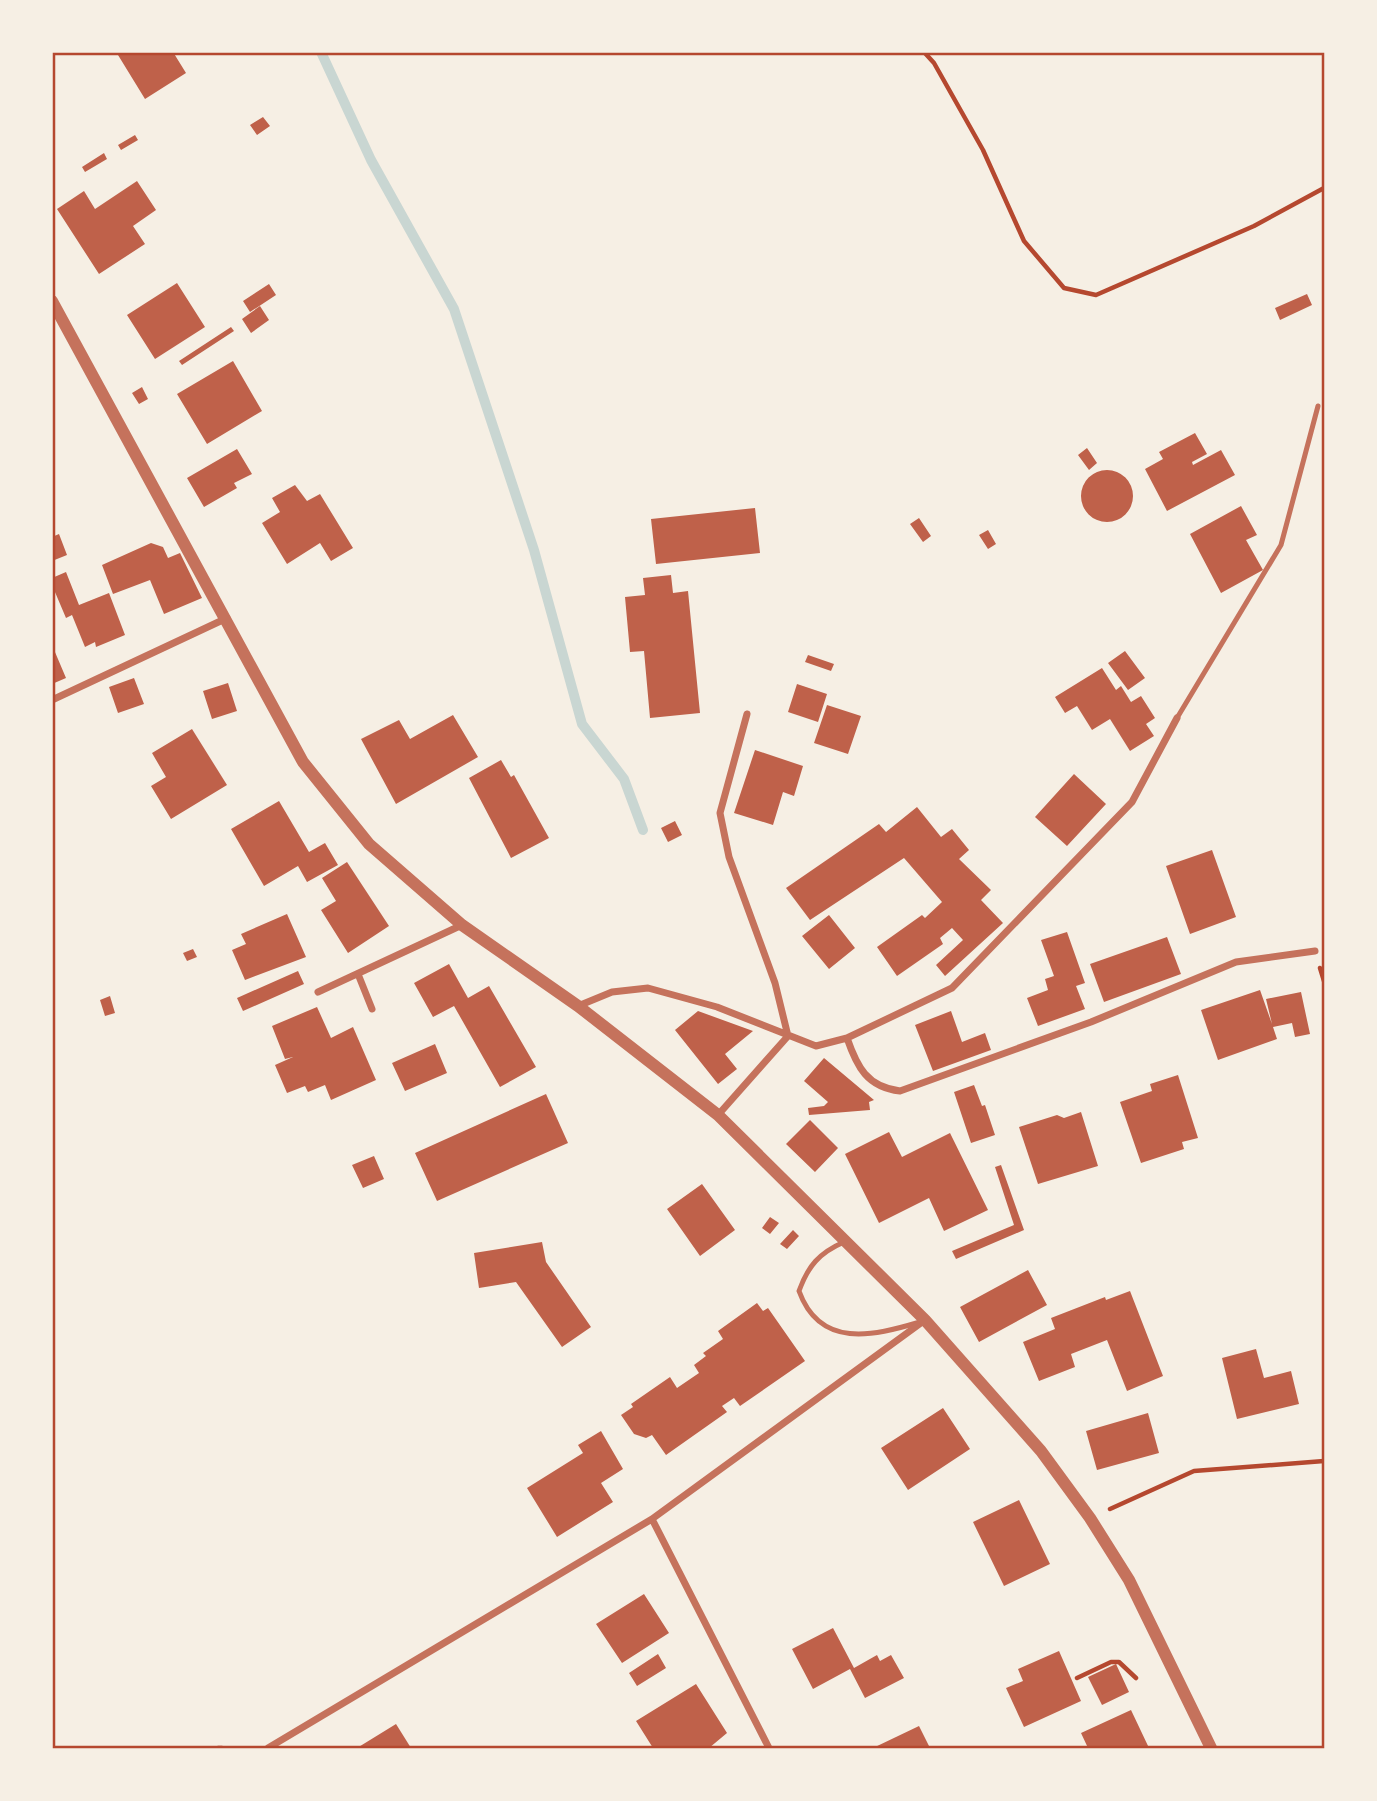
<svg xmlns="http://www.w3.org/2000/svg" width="1377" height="1801" font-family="Jost,sans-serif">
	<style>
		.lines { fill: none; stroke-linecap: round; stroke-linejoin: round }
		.stream { stroke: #c9d6d2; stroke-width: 10 }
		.building { fill: #bf614a }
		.path { stroke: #b5482f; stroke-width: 4.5 }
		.service { stroke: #c5725c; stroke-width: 5 }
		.minor { stroke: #c5725c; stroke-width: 7 }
		.tertiary { stroke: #c5725c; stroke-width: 12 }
		.neatline { fill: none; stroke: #b5482f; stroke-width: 2.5 }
	</style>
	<rect width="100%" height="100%" fill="#f6efe4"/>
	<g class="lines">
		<path class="stream" d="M321,52L371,160L454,309L534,550L582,724L624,779L643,830"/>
	</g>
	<path class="building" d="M121,52H173L186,73L145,99L118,55Z
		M263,117L270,126L257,135L250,125Z
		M135,135L138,140L121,150L118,145Z
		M104,153L107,159L85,172L82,167Z
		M137,181L156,210L133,226L145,244L99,274L57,209L84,191L95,209Z
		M177,283L205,327L155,359L127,315Z
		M269,284L276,295L250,312L243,301Z
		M1307,294L1312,305L1280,320L1275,308Z
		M260,306L269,320L251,333L242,319Z
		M231,327L234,331L182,365L179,361Z
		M233,361L262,411L207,444L177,394Z
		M142,387L148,399L139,404L132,393Z
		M1195,433L1207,454L1192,462L1193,465L1221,450L1235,475L1167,511L1145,469L1163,459L1159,452Z
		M1087,448L1097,463L1089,470L1078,455Z
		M237,449L252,474L234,483L237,488L204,507L187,478Z
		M1081 496a26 26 0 1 1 52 0a26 26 0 1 1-52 0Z
		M295,485L307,501L320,494L353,548L331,561L320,543L287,564L262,523L280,512L272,498Z
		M1241,506L1257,535L1246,540L1263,570L1221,593L1190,534Z
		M755,508L760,553L656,564L651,519Z
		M919,518L931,536L923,542L910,524Z
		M988,530L996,544L988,549L979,535Z
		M59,534L67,555L52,561V537Z
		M151,543L163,547L168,558L180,553L202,598L164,614L150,580L113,594L102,565Z
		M66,572L79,605L109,593L125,635L96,647L95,642L85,647L72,615L66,618L52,585V578Z
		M671,575L673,593L688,591L700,713L650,718L644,651L630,652L625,597L645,595L643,578Z
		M52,645L66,678L52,684Z
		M1125,651L1145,678L1128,690L1108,663Z
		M808,655L834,664L831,671L805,662Z
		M1102,668L1116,690L1121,686L1131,702L1141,696L1155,718L1146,724L1154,736L1130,751L1110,719L1092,730L1077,706L1065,713L1055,697Z
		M134,678L144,704L118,713L109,687Z
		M228,683L237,711L212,719L203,691Z
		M797,684L827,694L818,722L788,712Z
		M827,705L861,716L848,754L814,743Z
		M453,715L478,757L396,804L361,739L399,720L410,739Z
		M192,729L227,785L171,819L151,786L166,777L152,753Z
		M755,750L803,766L794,796L783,792L773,825L734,813Z
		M501,760L511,777L514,775L549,838L511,858L469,778Z
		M1074,774L1106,804L1067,846L1035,817Z
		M279,801L309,852L325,843L338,865L307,882L298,866L264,886L231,829Z
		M917,807L941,837L952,829L969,850L959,859L991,890L981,900L1003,923L945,976L936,965L963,940L952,928L940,938L943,944L897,976L877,947L922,915L925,918L942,902L904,858L810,920L786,888L879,824L886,832Z
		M675,821L682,835L668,842L661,828Z
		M1212,850L1236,917L1190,934L1166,866Z
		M347,862L389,926L348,953L321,910L336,901L322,878Z
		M287,914L306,957L245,980L232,950L246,944L241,934Z
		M829,915L855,948L829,969L802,936Z
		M1067,932L1085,983L1076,986L1085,1009L1038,1026L1027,998L1048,990L1045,979L1054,976L1041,940Z
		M1167,937L1181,974L1104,1002L1090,964Z
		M193,949L197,957L187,961L183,953Z
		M449,964L468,998L489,986L536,1067L500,1087L454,1006L433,1017L414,983Z
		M298,971L304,984L243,1011L237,998Z
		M1260,990L1272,1024L1266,999L1301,992L1310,1034L1295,1037L1292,1023L1273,1027L1277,1039L1218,1060L1201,1010Z
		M110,996L115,1013L105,1016L100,1000Z
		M317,1007L331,1038L353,1027L376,1080L331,1100L325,1085L308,1092L305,1086L287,1093L275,1065L293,1057L285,1059L272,1026Z
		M698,1011L753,1031L725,1054L737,1069L718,1084L675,1030Z
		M951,1011L962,1042L985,1033L991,1050L933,1071L915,1025Z
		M435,1044L447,1073L405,1091L392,1063Z
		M824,1058L874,1100L869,1102L870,1110L809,1115L808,1108L824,1106L828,1102L804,1081Z
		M1178,1075L1198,1138L1182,1142L1184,1149L1141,1163L1120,1102L1152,1091L1150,1084Z
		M974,1085L982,1106L985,1105L995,1135L971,1143L954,1092Z
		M546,1094L568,1143L437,1201L415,1153Z
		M1081,1112L1098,1166L1038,1184L1019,1127L1057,1115L1064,1118Z
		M810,1120L838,1148L815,1172L786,1144Z
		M889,1132L902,1157L950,1133L988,1210L944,1231L929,1198L879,1223L845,1154Z
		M374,1156L384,1179L363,1188L352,1165Z
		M1001,1165L1024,1230L956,1259L952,1251L1014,1225L995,1167Z
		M702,1184L735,1230L700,1256L667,1209Z
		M770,1217L779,1223L770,1234L762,1228Z
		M793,1230L799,1236L787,1249L780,1244Z
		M542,1242L546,1262L591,1327L562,1347L516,1282L479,1288L474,1253Z
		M1028,1270L1047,1305L979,1342L960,1307Z
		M1130,1291L1163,1376L1127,1391L1107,1340L1071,1354L1075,1367L1039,1381L1023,1342L1055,1329L1051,1318L1105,1297L1106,1300Z
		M757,1303L763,1311L768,1308L805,1361L740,1406L734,1398L722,1406L727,1412L666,1455L652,1435L646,1438L634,1434L621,1415L633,1407L631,1404L670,1377L677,1388L699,1373L694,1365L706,1356L703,1353L723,1339L718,1331Z
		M1256,1349L1264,1378L1291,1371L1299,1404L1237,1419L1222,1358Z
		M943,1408L970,1449L908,1490L881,1448Z
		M1148,1413L1159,1453L1097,1470L1086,1431Z
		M601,1431L623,1469L601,1483L613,1502L557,1537L527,1488L583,1453L578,1445Z
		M1019,1500L1050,1564L1004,1586L973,1522Z
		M644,1594L669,1633L622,1663L596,1624Z
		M833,1628L854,1668L877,1655L880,1661L891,1655L904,1678L865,1698L850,1669L813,1689L792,1649Z
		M1059,1651L1081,1701L1024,1727L1006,1688L1023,1681L1018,1669Z
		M658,1654L666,1668L637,1686L629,1673Z
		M1116,1664L1129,1692L1102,1705L1088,1677Z
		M696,1684L727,1733L709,1748H653L636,1721Z
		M1131,1710L1149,1748H1088L1081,1733Z
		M396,1724L411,1748H357Z
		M919,1726L930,1748H873Z"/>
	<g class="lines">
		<path class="path" d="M924,52L934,63L983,150L1024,241L1064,288L1096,295L1254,226L1324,188
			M1320,968L1324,981
			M1110,1509L1194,1471L1324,1461
			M1077,1678L1111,1662H1119L1136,1678
			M218,1748H222"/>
		<path class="service" d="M1177,718L1281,545L1318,406
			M844,1242C819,1253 808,1266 799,1291C820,1349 873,1336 920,1322"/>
		<path class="minor" d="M52,700L227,618
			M747,714L720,813L729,857L775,983L788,1036
			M358,974L372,1009
			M318,992L462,925
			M578,1006L612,992L648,988L717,1007L816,1046L847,1038L952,988L1132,802L1177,718
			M847,1038C857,1067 867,1087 900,1091L1091,1022L1236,962L1315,951
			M718,1115L788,1036
			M652,1519L769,1748
			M268,1748L652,1519L925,1320"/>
		<path class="tertiary" d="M52,301L303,762L369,844L462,925L578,1006L718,1115L925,1320L1041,1451L1090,1518L1129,1580L1211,1748"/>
	</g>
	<rect width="1377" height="1801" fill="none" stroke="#f6efe4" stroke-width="108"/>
	<rect x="54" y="54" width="1269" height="1693" class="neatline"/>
</svg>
